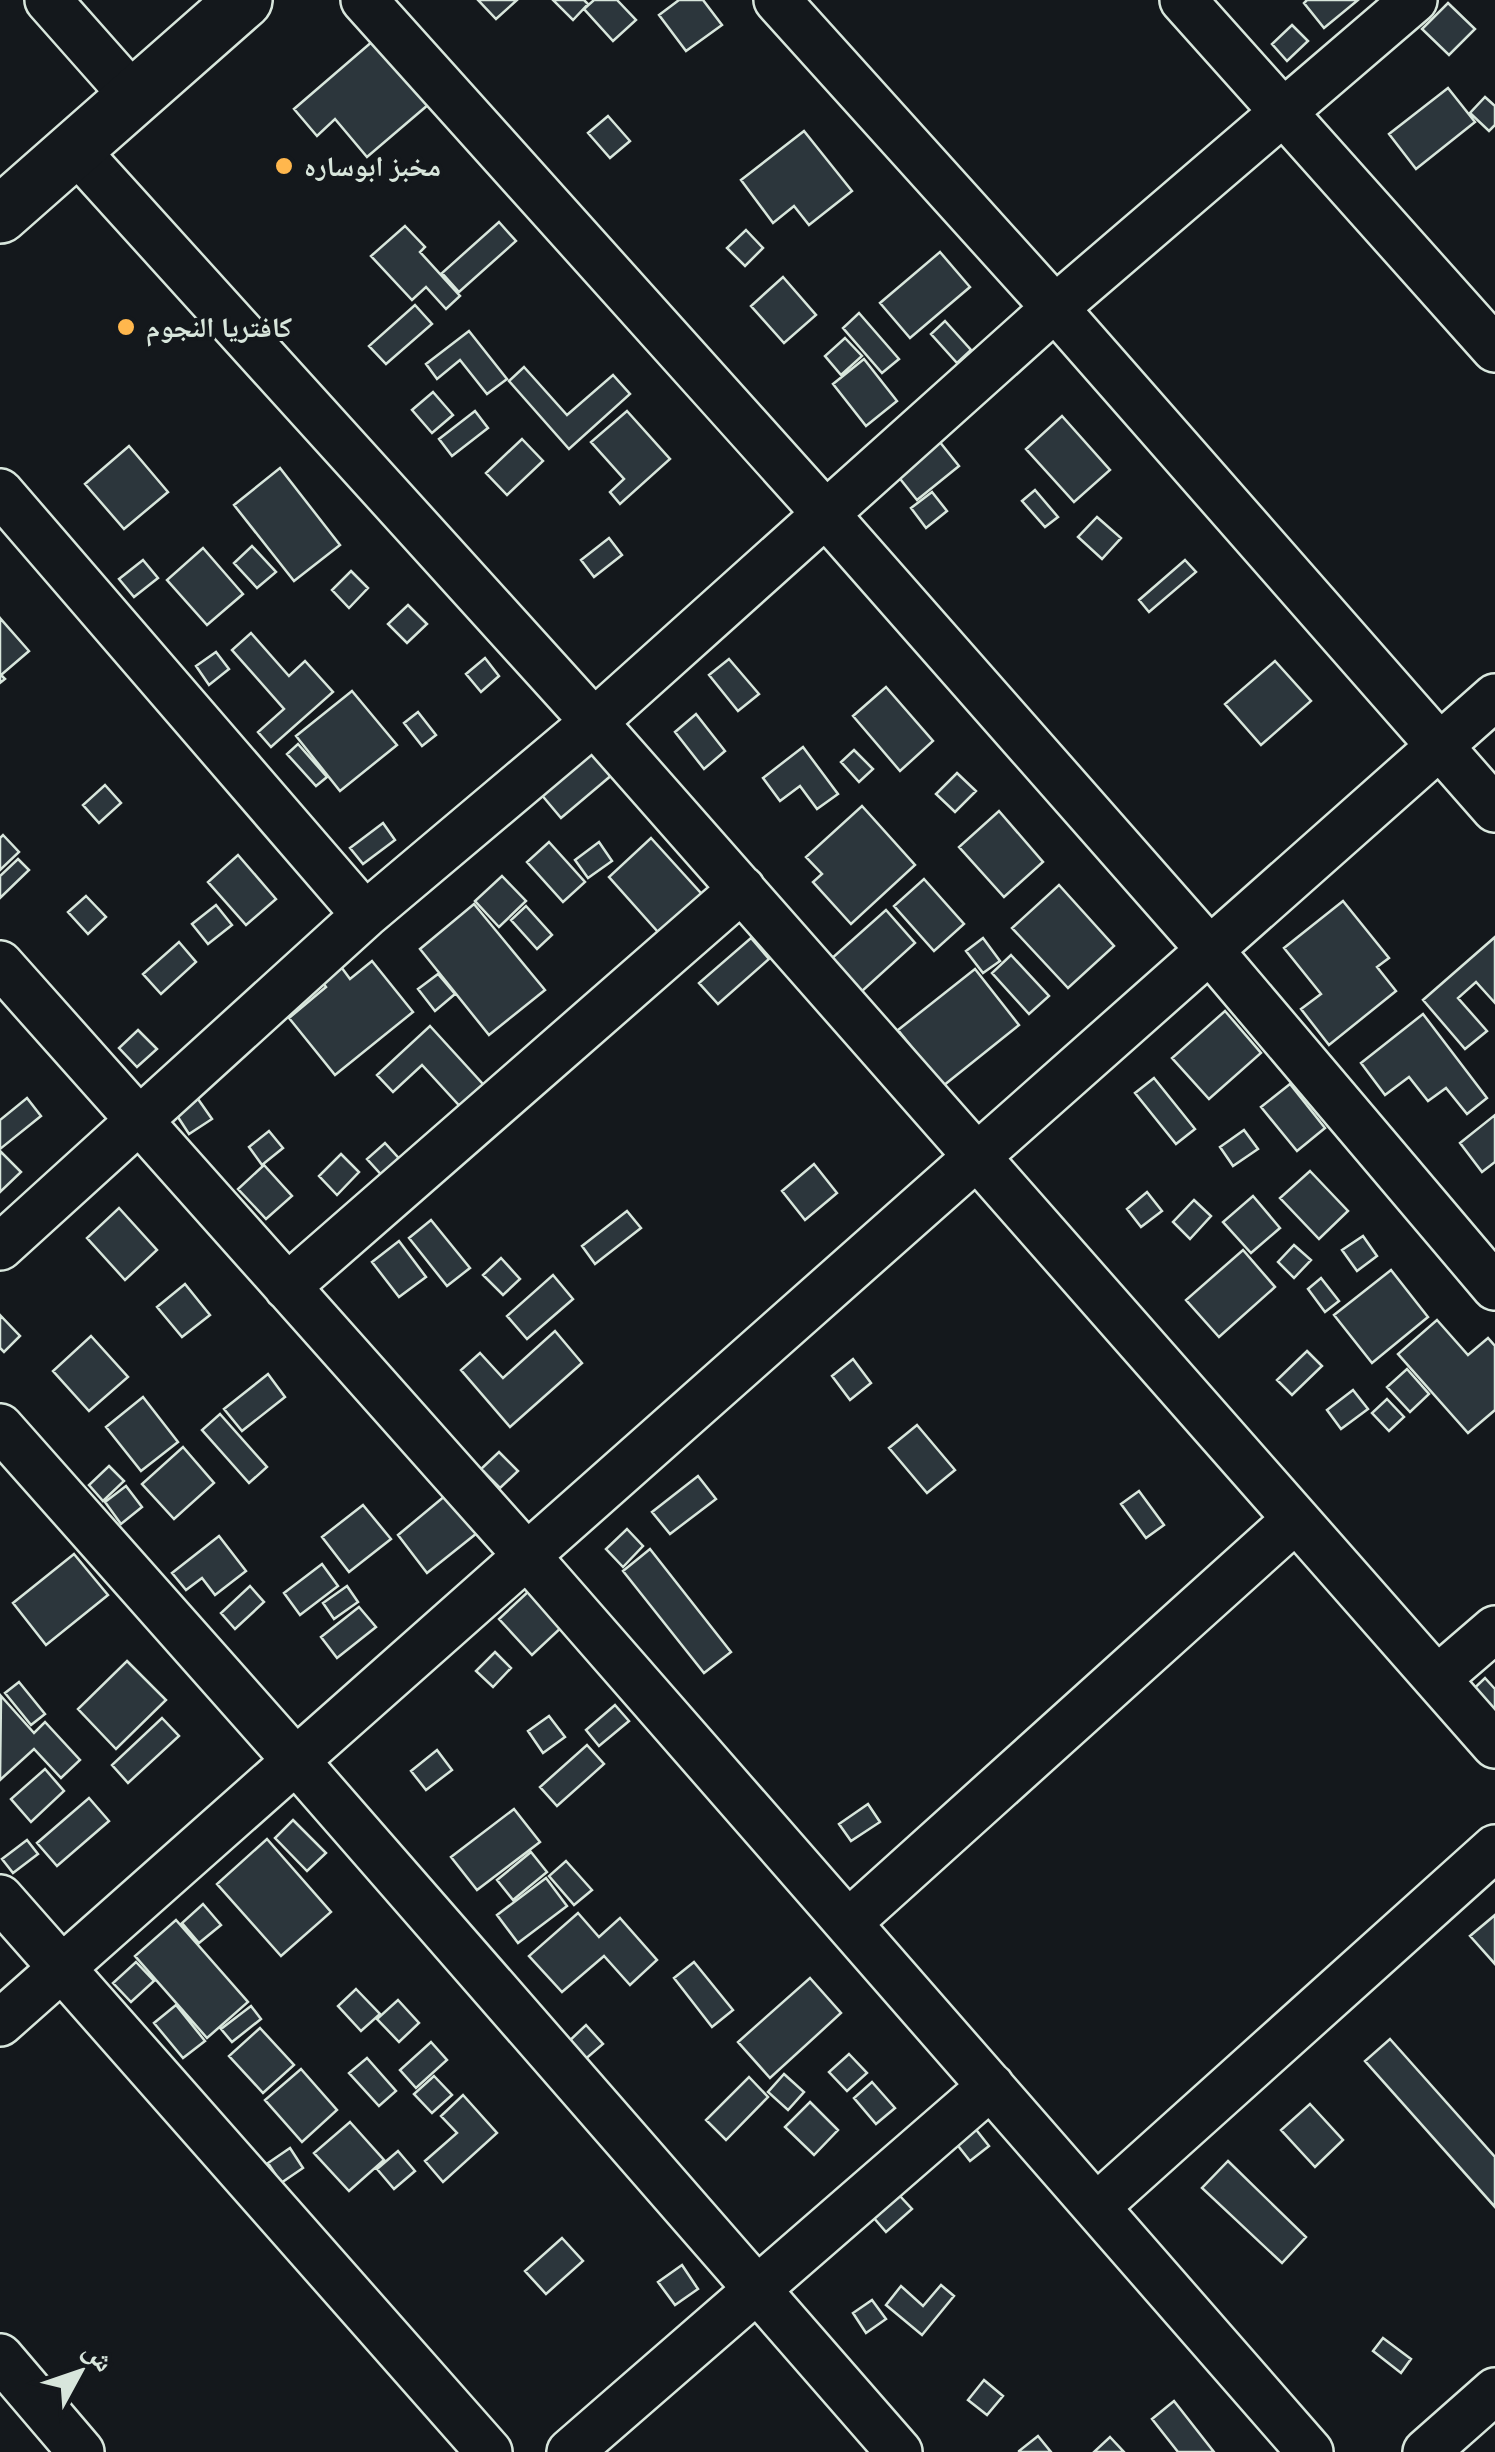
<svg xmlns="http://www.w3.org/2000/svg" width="1495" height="2452" font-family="'DM Sans','Noto Naskh Arabic',sans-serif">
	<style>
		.building { fill: #2c363c; stroke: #d8e6dc; stroke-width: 2.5 }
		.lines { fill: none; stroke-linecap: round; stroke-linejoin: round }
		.minor-casing { stroke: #d8e6dc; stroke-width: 50 }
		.major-casing { stroke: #d8e6dc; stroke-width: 60 }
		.minor { stroke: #14181c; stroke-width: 45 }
		.major { stroke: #14181c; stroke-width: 55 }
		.poi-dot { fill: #ffb74d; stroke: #14181c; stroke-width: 4 }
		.labels { text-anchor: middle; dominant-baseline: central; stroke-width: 8; stroke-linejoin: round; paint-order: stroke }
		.poi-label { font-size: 28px; font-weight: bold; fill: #d8e6dc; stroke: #14181c; text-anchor: start }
	</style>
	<rect width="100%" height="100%" fill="#14181c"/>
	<path class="building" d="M478,0H517L496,19Z
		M553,0H584L588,4L573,20Z
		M594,0H617L636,20L613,41L584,9Z
		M679,0H703L722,25L686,51L659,15Z
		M1307,0H1358L1324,28L1304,3Z
		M1448,3L1475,29L1449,55L1422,29Z
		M1292,25L1308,41L1287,61L1272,44Z
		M374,40L429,104L367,157L335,119L317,136L294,109Z
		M1448,88L1475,122L1416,169L1389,134Z
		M1485,97L1495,106V125L1489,131L1470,113Z
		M608,116L630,141L610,158L588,133Z
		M804,131L852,191L809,225L794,206L773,223L741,180Z
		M499,222L516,241L459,292L442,273Z
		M405,226L425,247L420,252L460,296L446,309L426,287L412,300L371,256Z
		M746,230L763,248L745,266L727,248Z
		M940,252L970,287L910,338L880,303Z
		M783,277L816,315L784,343L751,306Z
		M415,305L432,324L386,364L369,346Z
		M859,313L899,359L882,373L843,328Z
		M945,321L971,350L957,363L931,334Z
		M469,331L507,379L487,394L460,360L437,379L426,364Z
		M845,338L862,356L841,375L825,356Z
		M864,359L897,401L866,426L833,384Z
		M524,367L567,415L613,375L630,394L569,449L509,381Z
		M433,392L453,415L432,433L412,410Z
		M475,411L488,428L452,456L439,439Z
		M627,411L670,459L620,504L610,492L624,479L591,442Z
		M1062,416L1110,470L1074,502L1026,449Z
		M522,439L543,461L507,495L486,473Z
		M939,441L959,466L917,500L897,475Z
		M129,446L168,492L124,529L85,484Z
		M280,468L340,545L294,581L234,505Z
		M1035,490L1058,517L1045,527L1022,501Z
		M932,492L947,511L926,528L911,508Z
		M1097,517L1121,538L1102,559L1078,537Z
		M609,538L622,555L594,577L581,560Z
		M252,546L276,572L257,588L234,563Z
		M203,548L243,594L207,625L167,580Z
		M143,560L158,578L134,597L119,579Z
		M1185,560L1196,572L1149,612L1139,600Z
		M351,571L368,588L349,608L332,590Z
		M408,605L427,624L407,643L388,624Z
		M0,618L29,651L1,675L5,679L0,683Z
		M251,633L289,676L305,661L333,692L271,747L258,732L284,709L232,650Z
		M216,652L229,669L209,685L196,666Z
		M485,658L499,676L481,692L466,674Z
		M729,659L759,694L738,711L709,675Z
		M1275,661L1311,701L1261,745L1225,704Z
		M886,687L933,741L900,771L853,716Z
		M352,691L397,745L340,791L296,736Z
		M418,712L436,735L422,746L404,723Z
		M696,714L725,751L704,769L675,732Z
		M298,744L327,777L316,786L287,754Z
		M803,747L838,794L817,809L800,786L780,801L763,778Z
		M591,749L613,774L561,818L540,793Z
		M854,750L873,769L859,782L841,762Z
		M957,773L976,791L955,812L936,794Z
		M105,785L121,803L99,823L83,805Z
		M862,806L915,865L851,924L813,882L822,874L806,857Z
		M999,811L1043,862L1004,897L959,847Z
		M383,823L395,840L363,864L350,848Z
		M3,835L19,852L0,870V838Z
		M651,838L709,902L666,941L609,877Z
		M549,842L585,882L563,902L527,862Z
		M599,842L612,861L588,878L575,860Z
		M238,855L276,899L246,925L208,882Z
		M18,859L29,870L0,898V876Z
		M502,876L526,901L499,927L475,901Z
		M924,879L964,924L934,951L894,906Z
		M1059,885L1114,946L1068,988L1012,928Z
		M86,896L106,917L88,934L68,912Z
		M1343,901L1389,958L1377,967L1396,991L1329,1045L1301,1009L1321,994L1284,948Z
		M474,904L545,990L489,1035L420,949Z
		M216,905L232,925L208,944L192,924Z
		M526,906L552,935L537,949L511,920Z
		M886,910L915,943L861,992L831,959Z
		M1495,937V1003L1476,982L1458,998L1487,1031L1465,1049L1423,1000Z
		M751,938L769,959L718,1004L699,983Z
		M983,938L1000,961L983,973L966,951Z
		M179,942L196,962L161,994L143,974Z
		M1011,955L1049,996L1029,1014L992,973Z
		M372,961L413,1012L335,1075L289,1018L326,987L320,979L339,964L350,979Z
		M975,969L1019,1025L943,1086L898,1030Z
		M438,974L455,994L435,1011L418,989Z
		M1225,1011L1261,1053L1209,1099L1172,1058Z
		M1423,1014L1487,1098L1467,1114L1446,1088L1428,1101L1409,1077L1385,1095L1361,1063Z
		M430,1026L491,1093L467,1114L422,1065L393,1092L377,1075Z
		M138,1030L157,1049L137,1067L119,1048Z
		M1154,1078L1195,1129L1176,1144L1135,1093Z
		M1290,1084L1325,1128L1297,1151L1261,1107Z
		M27,1098L41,1116L0,1149V1120Z
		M198,1099L212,1119L189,1134L176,1114Z
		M1495,1115V1162L1482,1172L1460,1143Z
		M1244,1130L1258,1149L1233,1166L1220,1147Z
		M269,1131L283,1148L262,1165L249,1147Z
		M385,1143L405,1165L387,1181L367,1159Z
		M0,1151L21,1172L0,1192Z
		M341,1154L359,1172L337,1195L319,1176Z
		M814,1164L837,1193L805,1220L782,1191Z
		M264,1165L292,1196L266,1219L238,1189Z
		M1310,1171L1348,1211L1319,1239L1280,1198Z
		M1147,1192L1162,1211L1141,1227L1127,1209Z
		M1253,1196L1280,1228L1251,1253L1223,1222Z
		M1194,1200L1211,1216L1190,1239L1173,1222Z
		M119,1208L157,1250L125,1280L87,1238Z
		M627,1211L641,1228L595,1264L582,1246Z
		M431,1220L470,1268L447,1286L409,1238Z
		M1363,1236L1377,1256L1357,1271L1342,1250Z
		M399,1241L426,1277L399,1297L372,1262Z
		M1294,1245L1311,1260L1294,1278L1278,1262Z
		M1243,1250L1275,1287L1219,1337L1186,1300Z
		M501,1258L520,1279L503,1295L483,1275Z
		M1391,1270L1428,1317L1372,1363L1334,1315Z
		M553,1275L573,1299L527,1339L507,1316Z
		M1321,1278L1339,1301L1325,1312L1308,1289Z
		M185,1284L210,1315L182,1337L157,1307Z
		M0,1315L20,1336L4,1352L0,1348Z
		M1437,1320L1468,1355L1488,1338L1495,1346V1410L1468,1433L1398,1354Z
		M555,1331L582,1363L510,1427L461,1370L480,1353L503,1378Z
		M91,1336L128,1377L89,1411L53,1371Z
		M1307,1351L1322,1366L1292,1395L1277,1380Z
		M853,1359L871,1383L850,1400L832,1376Z
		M1407,1369L1429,1394L1410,1412L1387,1387Z
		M268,1374L285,1397L242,1431L224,1409Z
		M1353,1390L1368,1409L1341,1429L1327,1410Z
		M143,1397L178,1442L141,1471L106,1427Z
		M1387,1399L1404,1417L1389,1431L1372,1413Z
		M220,1414L267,1467L249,1483L202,1430Z
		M917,1425L955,1470L927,1493L889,1448Z
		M183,1447L214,1483L174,1519L142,1484Z
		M499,1452L518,1471L500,1488L481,1469Z
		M109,1466L124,1481L103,1501L89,1485Z
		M698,1476L716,1499L670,1534L652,1512Z
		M126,1486L142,1507L121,1524L105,1502Z
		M1139,1491L1164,1525L1146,1538L1121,1504Z
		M446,1495L477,1533L427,1573L398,1535Z
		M363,1505L391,1539L349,1572L322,1537Z
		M627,1529L643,1546L623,1567L606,1549Z
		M219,1536L246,1571L215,1595L202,1578L186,1590L172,1573Z
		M650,1549L731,1652L704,1673L623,1571Z
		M74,1554L108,1595L46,1645L13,1603Z
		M322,1564L338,1586L300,1615L284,1593Z
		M250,1586L264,1602L235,1629L221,1613Z
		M347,1586L358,1602L334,1619L323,1603Z
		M531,1589L564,1625L532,1655L499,1619Z
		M359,1607L376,1627L337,1658L321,1637Z
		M495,1652L511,1668L493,1687L476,1671Z
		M127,1661L166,1700L116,1749L78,1709Z
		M1485,1678L1495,1689V1729L1465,1697Z
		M19,1682L45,1714L31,1725L5,1693Z
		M1,1696L34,1733L45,1722L80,1760L61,1778L34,1749L0,1780Z
		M615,1705L629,1721L599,1746L586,1730Z
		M549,1716L565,1737L543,1753L528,1731Z
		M162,1718L179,1736L128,1783L112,1765Z
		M587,1745L604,1764L557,1806L540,1787Z
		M437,1750L452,1770L426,1790L411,1771Z
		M45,1769L64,1791L31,1822L11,1799Z
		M89,1798L109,1821L57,1866L37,1843Z
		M868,1804L880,1822L851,1841L839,1824Z
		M514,1809L540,1842L477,1890L451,1857Z
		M293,1820L326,1853L307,1871L275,1838Z
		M267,1839L331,1912L281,1956L217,1884Z
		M27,1840L38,1854L13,1873L2,1859Z
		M531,1852L547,1872L513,1900L497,1880Z
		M566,1861L592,1890L574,1905L549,1876Z
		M546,1878L567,1906L518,1943L497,1915Z
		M203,1904L221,1925L199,1943L182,1923Z
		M578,1913L599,1937L620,1918L657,1960L630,1985L604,1956L562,1992L529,1956Z
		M1495,1915V1964L1470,1936Z
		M176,1920L248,2002L207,2038L135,1956Z
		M136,1962L154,1981L131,2002L113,1983Z
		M694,1962L733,2010L712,2027L674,1978Z
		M810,1978L841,2013L770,2078L738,2042Z
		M356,1989L380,2014L361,2031L338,2006Z
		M398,2000L419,2023L399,2042L377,2019Z
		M176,2005L205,2041L183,2058L154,2023Z
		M251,2006L261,2019L232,2042L221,2029Z
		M586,2025L603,2044L582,2062L566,2044Z
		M260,2028L294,2065L263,2093L229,2056Z
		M1390,2039L1495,2157V2207L1365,2061Z
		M431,2042L447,2060L416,2088L400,2070Z
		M849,2054L867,2073L847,2091L829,2072Z
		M367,2058L396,2091L379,2106L349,2073Z
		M301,2069L337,2110L302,2142L265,2100Z
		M784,2074L804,2092L788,2110L768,2092Z
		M434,2076L452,2095L432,2113L414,2094Z
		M749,2077L768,2097L726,2140L706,2120Z
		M872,2082L895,2108L876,2124L854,2098Z
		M463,2095L497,2133L443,2182L425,2161L457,2133L441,2116Z
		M810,2102L838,2130L814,2155L785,2127Z
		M1310,2104L1343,2140L1315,2167L1281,2130Z
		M350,2122L384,2160L349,2191L314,2153Z
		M974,2127L989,2146L970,2161L955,2142Z
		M290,2148L303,2168L281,2183L268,2163Z
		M398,2151L415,2171L394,2189L377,2169Z
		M1228,2161L1306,2237L1282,2263L1202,2188Z
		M899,2195L912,2209L886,2232L873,2217Z
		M562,2238L583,2261L546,2294L525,2271Z
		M682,2265L698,2289L675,2305L658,2282Z
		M941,2285L954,2296L922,2335L886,2305L901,2286L923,2306Z
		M872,2300L886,2319L866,2333L853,2313Z
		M1383,2338L1411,2359L1401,2373L1373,2351Z
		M984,2380L1003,2396L987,2415L968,2400Z
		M1174,2401L1214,2452H1178L1152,2419Z
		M1038,2436L1051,2452H1019V2451Z
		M1110,2437L1124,2452H1094Z"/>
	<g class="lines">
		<g class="minor-casing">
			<path id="minor" d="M48,0L133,96
				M364,0L824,512L1208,948L1495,1287
				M777,0L1055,308L1495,809
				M1183,0L1495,349
				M74,148L594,722L1495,1745
				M0,492L365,915
				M0,964L528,1557L1310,2452
				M0,1247L365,915L594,722L1055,308L1414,0
				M287,1287L742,889
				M0,1427L297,1762L899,2452
				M1437,1679L1495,1629
				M0,1898L489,2452
				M848,1923L1296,1519
				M0,2023L1495,697
				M1096,2207L1495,1848
				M0,2357L81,2452
				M570,2452L991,2086
				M1426,2452L1495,2391"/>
		</g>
		<g class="major-casing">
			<path id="major" d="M0,215L244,0"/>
		</g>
		<use href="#minor" class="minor"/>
		<use href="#major" class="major"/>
	</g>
	<g class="poi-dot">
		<circle cx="284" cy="166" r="10"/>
		<circle cx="126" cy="327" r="10"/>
	</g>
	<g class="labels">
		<g class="poi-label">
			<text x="304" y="166">مخبز ابوساره</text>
			<text x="146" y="327">كافتريا النجوم</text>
		</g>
	</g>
	<g transform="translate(80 2372) rotate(50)" stroke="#14181c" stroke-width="8" paint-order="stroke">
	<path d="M0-8L18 38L0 25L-18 38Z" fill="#d8e6dc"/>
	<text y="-15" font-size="28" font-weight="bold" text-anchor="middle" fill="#d8e6dc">ش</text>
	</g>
</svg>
